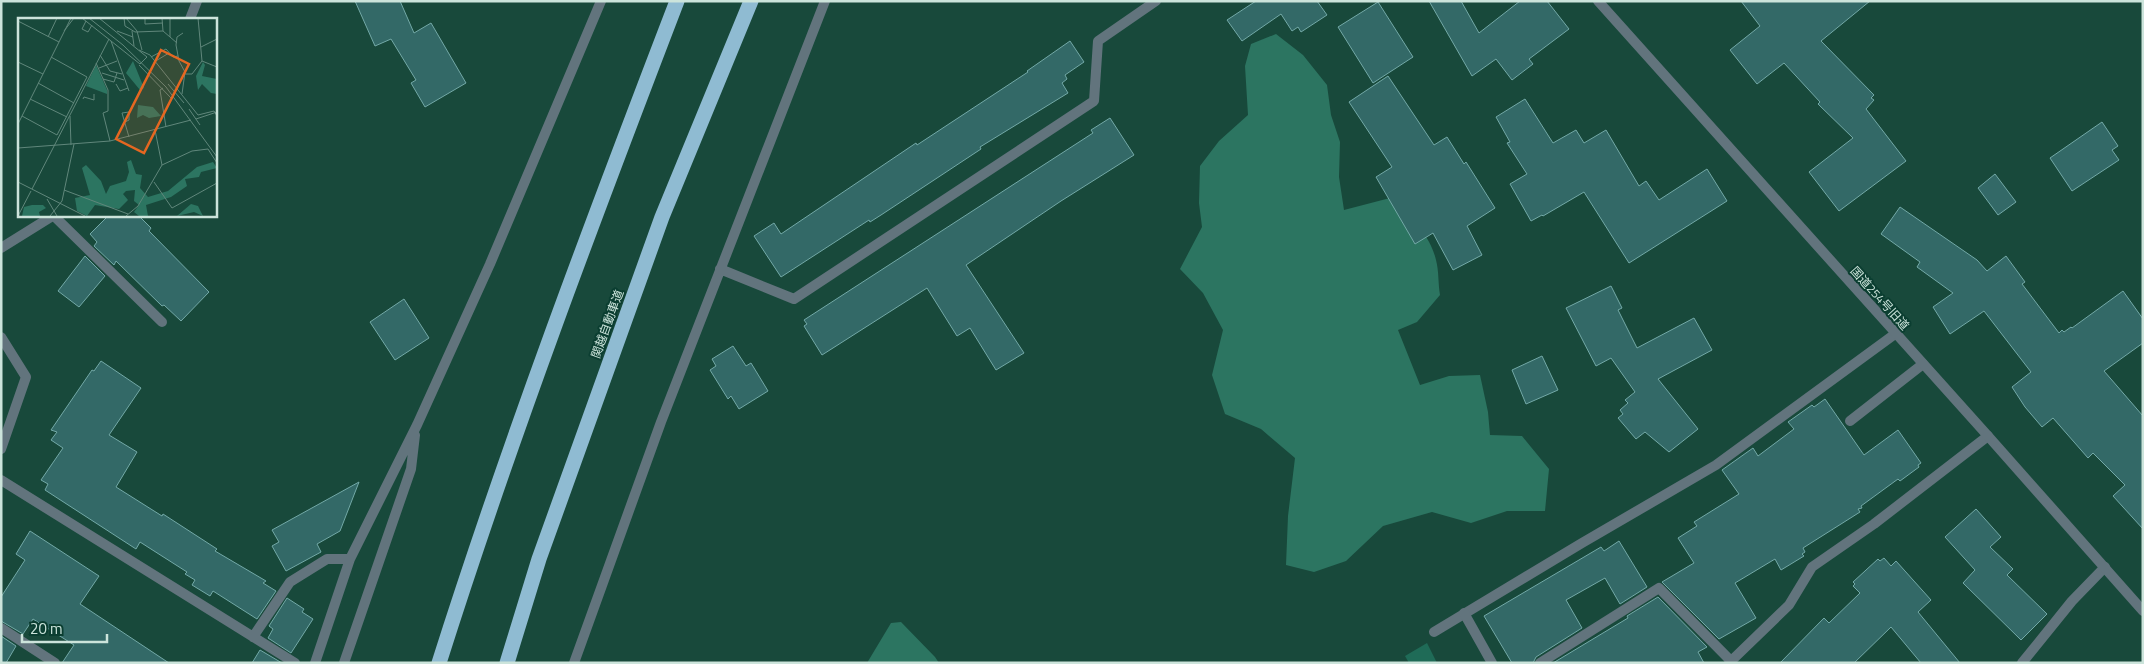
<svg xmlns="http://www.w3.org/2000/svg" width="2144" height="664" font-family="'Titillium Web','Noto Sans JP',sans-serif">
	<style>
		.green { fill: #1f6b57 }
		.forest { fill: #2c7561 }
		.building { fill: #336967; stroke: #73a9a7 }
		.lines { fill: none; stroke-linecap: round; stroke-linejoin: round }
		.service { stroke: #62747d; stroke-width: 10 }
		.minor { stroke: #62747d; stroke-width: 10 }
		.tertiary { stroke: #62747d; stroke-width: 10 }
		.motorway { stroke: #8fbbd2; stroke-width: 15 }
		.labels { text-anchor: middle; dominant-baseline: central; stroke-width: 4; stroke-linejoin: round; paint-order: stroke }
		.street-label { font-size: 12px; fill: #cce4db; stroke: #0b3e31 }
		.inset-road { fill: none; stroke: #60877b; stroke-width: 1 }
		.view { fill: #e56721; fill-opacity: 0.15; stroke: #e56721; stroke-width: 2.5 }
		.inset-edge { fill: none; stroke: #cce4db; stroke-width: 2.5 }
	</style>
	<rect width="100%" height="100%" fill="#18493b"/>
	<path class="green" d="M1427,643L1437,663H1409L1405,656Z"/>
	<path class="forest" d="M1276,34L1303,55L1327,85L1331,115L1340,142L1339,177L1344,210L1390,198C1409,214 1430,234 1436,260C1439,271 1438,283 1440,295L1417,322L1398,330L1420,385L1449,376L1480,375L1488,412L1490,435L1522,436L1549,469L1545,511H1507L1471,523L1432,512L1383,526L1346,561L1314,572L1286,565L1288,516L1295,458L1261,429L1225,414L1212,375L1223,330L1203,293L1180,269L1202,227L1199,203L1200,166L1219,141L1248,115L1245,66L1251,44Z
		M901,622L935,657L939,663H867L891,623Z"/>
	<path class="building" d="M355,1H400L414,33L431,23L466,83L425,107L411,83L416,80L391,39L375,46Z
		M1256,1H1317L1327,15L1301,32L1298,27L1292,31L1281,14L1242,41L1227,20Z
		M1429,1H1461L1479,33L1520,1H1547L1569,29L1529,59L1533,64L1512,80L1496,59L1472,76Z
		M1741,1H1870L1821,41L1874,95L1871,98L1874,100L1866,109L1906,161L1839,211L1809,172L1853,138L1818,104L1820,102L1784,63L1757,84L1730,50L1760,26Z
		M1378,2L1413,57L1373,83L1338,27Z
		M1070,41L1084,62L1065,75L1067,79L1062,83L1068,93L980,147L981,149L881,215L870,222L869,220L781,277L754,236L774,223L781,234L916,143L917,145L1028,72L1027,71Z
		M1388,76L1434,145L1447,137L1464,164L1466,162L1495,208L1467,226L1482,255L1453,270L1433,233L1415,244L1376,177L1392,167L1349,102Z
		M1525,99L1553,143L1576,130L1584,143L1606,130L1639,186L1646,181L1659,200L1707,169L1727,201L1629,263L1584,192L1543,216L1542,215L1531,221L1510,184L1527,174L1507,143L1510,142L1496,117Z
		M1110,118L1134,155L1061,201L966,265L1024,353L996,370L970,328L957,336L927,288L822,355L804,326L807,324L804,320L1093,133L1091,130Z
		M2102,122L2118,146L2112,150L2119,160L2072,191L2050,158Z
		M1995,174L2016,202L1998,215L1978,188Z
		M1900,207L1977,260L1987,271L2006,256L2025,282L2022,284L2059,333L2062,330L2064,332L2071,327L2072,328L2123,291L2143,319V343L2104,371L2143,416V529L2113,496L2125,485L2093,453L2088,458L2053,418L2042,427L2025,407L2012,387L2031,372L1984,311L1950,334L1933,307L1953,293L1917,267L1920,262L1881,234Z
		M109,215H138L151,228L149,231L209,292L181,321L164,305L162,306L116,261L114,265L94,246L97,242L90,234Z
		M85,256L105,276L79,307L58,291Z
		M1611,286L1622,308L1618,310L1637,348L1694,318L1712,350L1658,379L1698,429L1669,452L1645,432L1636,439L1618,418L1623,414L1620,410L1628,403L1625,400L1635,392L1611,358L1596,366L1566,308Z
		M404,299L429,338L395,360L370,322Z
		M733,346L746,366L751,363L768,391L739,409L731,396L728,399L710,370L716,366L712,359Z
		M1542,356L1558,390L1526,404L1512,370Z
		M101,361L141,388L109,435L137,452L116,487L162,516L163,514L217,549L215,551L266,581L263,583L276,591L257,619L213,591L210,596L192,585L195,580L185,574L187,572L140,542L136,549L45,490L48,484L41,480L63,448L51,440L57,432L51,430L92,370L94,371Z
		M1825,399L1864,455L1898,430L1921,463L1918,465L1919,467L1900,481L1898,479L1861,506L1862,508L1858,509L1860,512L1803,548L1805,552L1802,554L1804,556L1781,570L1775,559L1735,583L1756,618L1719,639L1662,582L1694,563L1678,538L1697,526L1694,522L1739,494L1722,470L1753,448L1758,456L1794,429L1788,422L1812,405L1814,407Z
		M359,482L340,531L317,544L321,552L286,571L272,546L279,542L272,530Z
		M1976,509L2001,537L1990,547L2013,569L2007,575L2047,614L2021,640L1963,583L1975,570L1945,537Z
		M30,531L99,576L80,604L169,663H62L74,645L33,619L23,634L1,621V597L25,560L16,554Z
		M1619,541L1647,587L1620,604L1605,578L1566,600L1582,628L1536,657L1533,663H1512L1484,616L1601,547L1604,551Z
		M1884,558L1891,566L1896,561L1931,600L1918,612L1960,663H1921L1891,627L1854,663H1780L1824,618L1829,623L1860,593L1853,586L1855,584L1853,582L1878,559L1880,561Z
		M1658,597L1707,647L1698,652L1704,663H1553L1628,618L1627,616Z
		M287,598L304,609L302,612L313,619L291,653L268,638L273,629L269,626Z
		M1,636L16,646L6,663H1Z
		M260,650L282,663H252Z"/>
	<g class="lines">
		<path class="service" d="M54,216L162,322
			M1850,421L1923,364
			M1434,632L1582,543L1716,465L1895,334
			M2022,663L2072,601L2105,567"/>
		<path class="minor" d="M190,19L197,1
			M1,248L54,215
			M720,269L794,299L1094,101L1098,41L1156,1
			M1,337L26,377L1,449
			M1,480L295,663
			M1464,613L1492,663
			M1,628L55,663
			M253,637L290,582L327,559H350
			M315,663L350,559L417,425L490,264L601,1
			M344,663L411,469L415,435
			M574,663L661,422L825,1
			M1540,663L1659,588L1731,661
			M1729,663L1789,605L1812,567L1874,524L1988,436"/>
		<path class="tertiary" d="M1598,1L1988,436L2143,611"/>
		<path class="motorway" d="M439,663C510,439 593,220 677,1
			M507,663L539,559L662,217L751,1"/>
	</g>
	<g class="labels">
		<g class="street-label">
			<text transform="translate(1880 298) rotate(48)">国道254号旧道</text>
			<text transform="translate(607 324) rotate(-70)">関越自動車道</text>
		</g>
	</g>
	<g transform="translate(18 18)">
		<rect width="199" height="199" fill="#18493b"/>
		<path d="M115,43L126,70L122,72L108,55ZM185,44L187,47L184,58L199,61V76L193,75L184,66L180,72L178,58ZM78,47L89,72V76L68,68ZM120,87L135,89L143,98L131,100L125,97L119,100ZM113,142L118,156L124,157L122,170L130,179L150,173L179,149L195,144L199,150L183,154L181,159L167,161L169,168L153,179L128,187L130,198H121L116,194L121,187L116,183L117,172L108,173L105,176L110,182L101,191L77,187L69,198L59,193L57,180L72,177L64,150L68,147L83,163L88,176L92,168L108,163L111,154L109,144ZM173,186L180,188L185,198L176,194L159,198ZM14,187H25L28,190L21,194L22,198H4L6,189Z" fill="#2c7561"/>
		<path class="inset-road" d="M64,0L122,46L129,39L81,0M71,0L105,27L148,69L199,139M106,0L107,8L117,14L145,13L144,0M108,0L119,13L124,32M127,0V6L145,5M152,0V19M0,3L41,24M68,3L64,11L70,14L74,7M46,13L56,0M99,13L115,19M114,13L116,28M145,13L159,25M30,19L39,0M93,23L111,73M183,29L199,21M121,32L132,37L180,97L196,93L199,98M82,37L92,53L104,56M133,39L148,31L155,39L160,38M184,43L199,49M0,44L25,56M136,44L151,35M78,45L90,72V93L85,95L92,123M121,47L153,80M81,50L99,43M84,55L106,62M167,56H174L184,43L180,0M85,61L96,64L99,55M20,65L56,85M98,66L102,73L110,70M150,66L166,85M145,70L142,72L148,109M164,76L167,54L161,43L158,27L159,19L165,15M12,81L49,99M65,81L66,79L76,82V76M171,91L182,107M4,98L39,117L69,59L33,39M52,98L53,127M178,101L199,94M107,104L111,102V94L104,95L111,119M0,106L53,0M137,112L144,147L174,133L190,131M0,130L92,123L173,102M190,131L199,145M0,164L67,198M136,164L154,190L199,165M14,171L91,21M46,172L110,196M29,181L39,198M0,198L13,173M32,198L44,183L56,126M108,198L120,188L144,147"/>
		<path class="view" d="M143,32L171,46L126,135L98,121Z"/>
		<rect width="199" height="199" class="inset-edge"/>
	</g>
	<rect width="2144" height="664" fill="none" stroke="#cce4db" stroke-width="5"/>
	<path d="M22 634v8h85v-8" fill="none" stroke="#cce4db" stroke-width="2.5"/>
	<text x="30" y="634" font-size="15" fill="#cce4db" stroke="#0b3e31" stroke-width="4" paint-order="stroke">20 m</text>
</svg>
